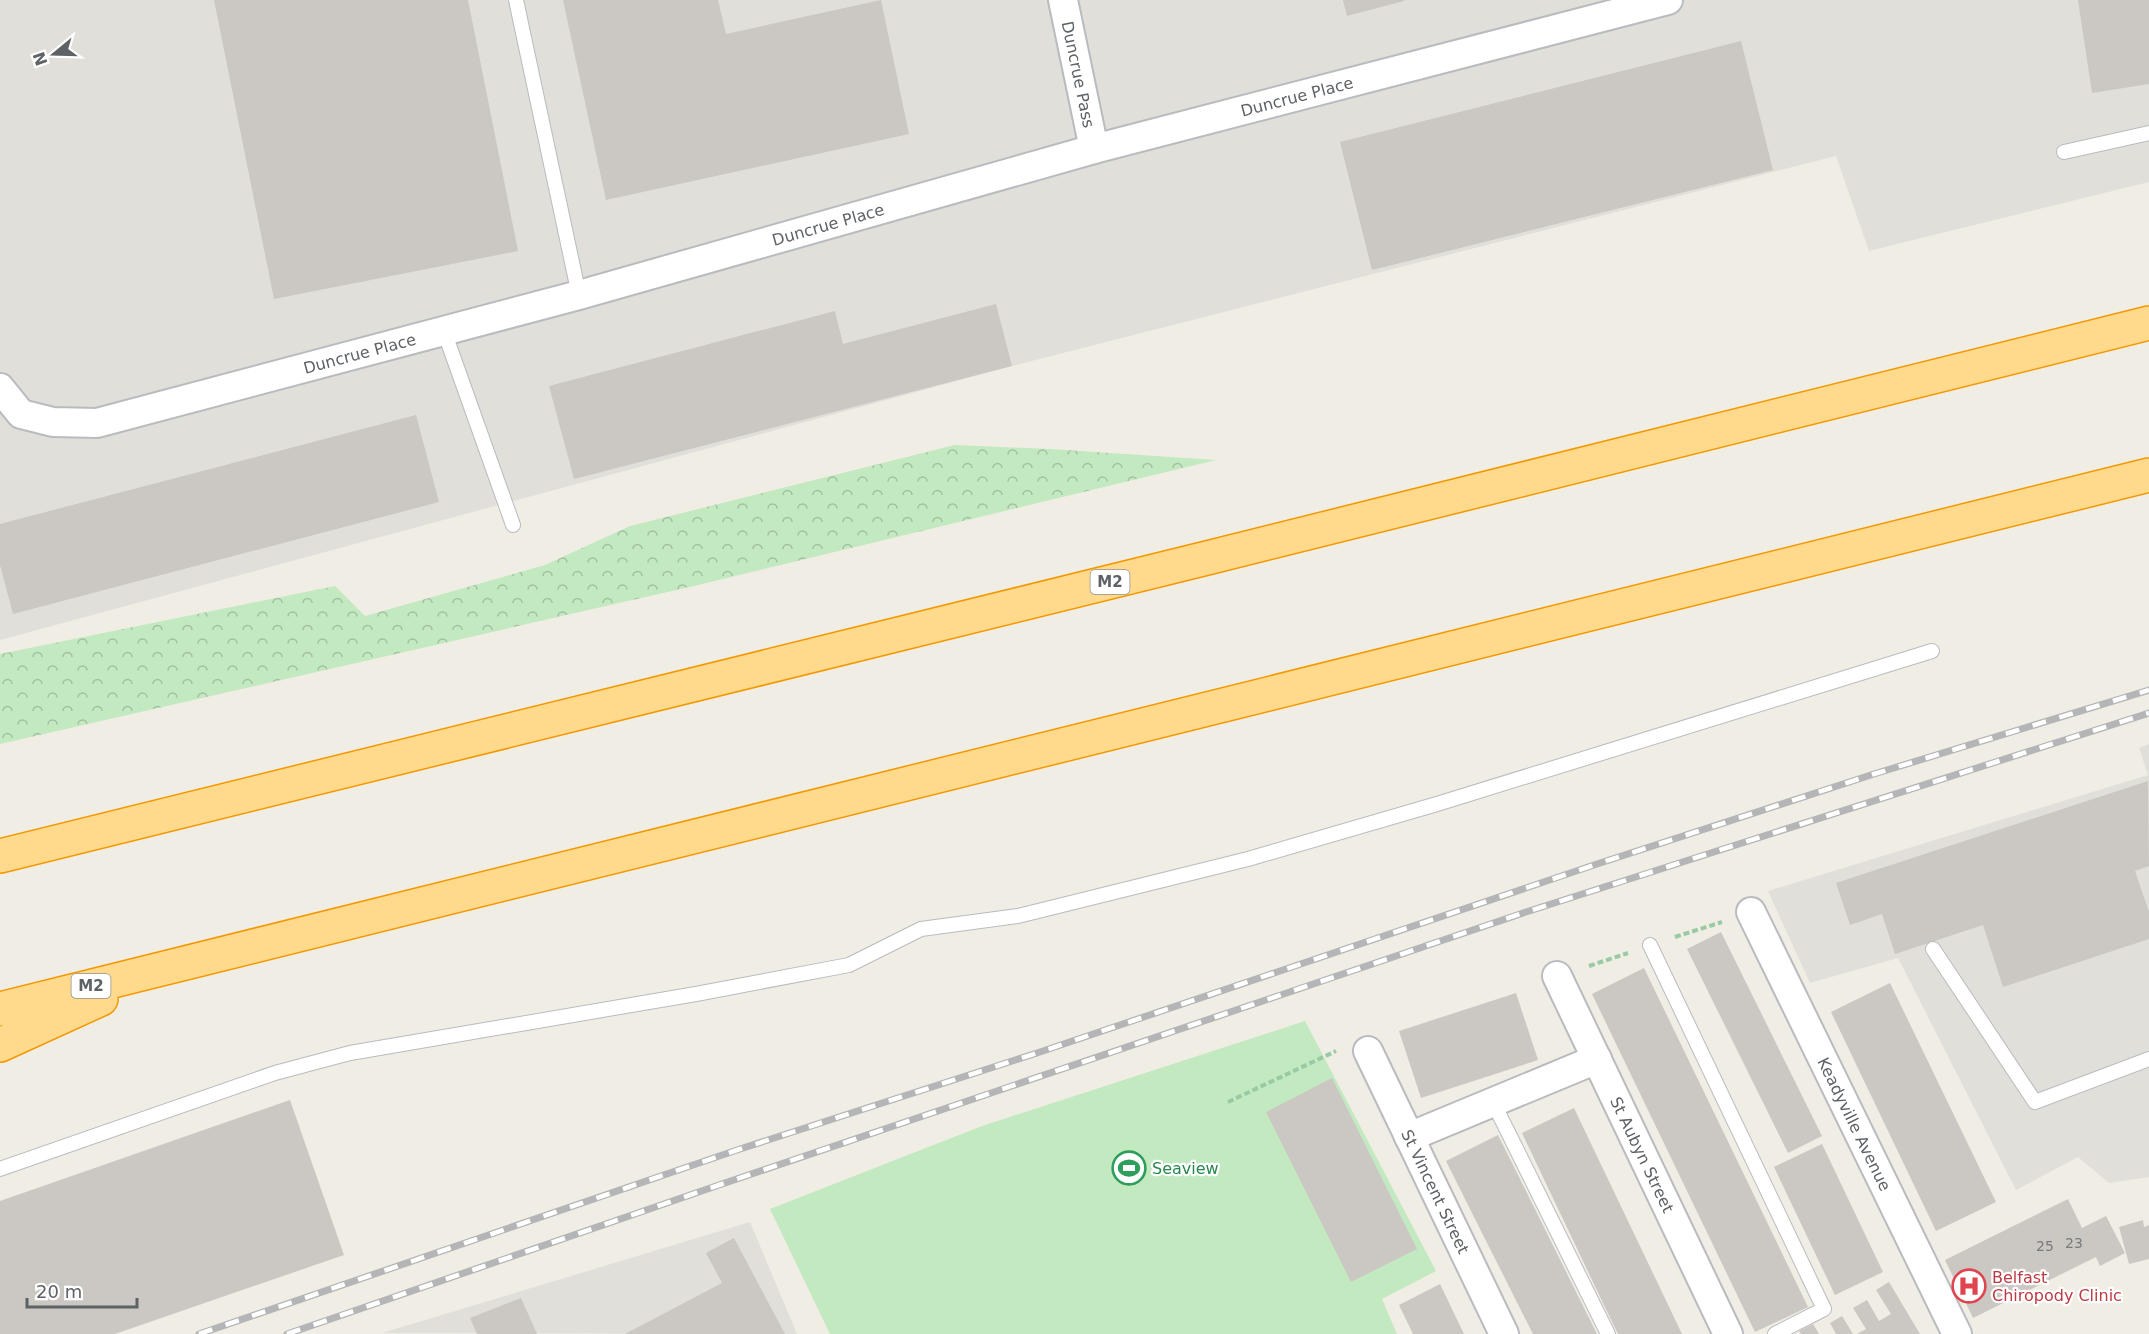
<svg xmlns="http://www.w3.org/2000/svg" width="2149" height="1334" font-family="'DejaVu Sans',sans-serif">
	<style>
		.industrial { fill: #e1dfd9 }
		.grass { fill: #c3e9c0 }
		.forest { fill: url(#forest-crowns) }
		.building { fill: #cbc7c2 }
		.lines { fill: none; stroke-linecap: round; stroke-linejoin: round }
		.service-casing { stroke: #b8bbbf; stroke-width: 16 }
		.minor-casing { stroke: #b8bbbf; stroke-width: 32 }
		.motorway-casing { stroke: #f59800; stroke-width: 36 }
		.path { stroke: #99caa4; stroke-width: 4; stroke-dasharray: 6 3; stroke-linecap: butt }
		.service { stroke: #fff; stroke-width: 14 }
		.minor { stroke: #fff; stroke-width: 28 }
		.motorway { stroke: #ffda8d; stroke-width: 33 }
		.rail-casing { stroke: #b4b5b6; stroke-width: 7 }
		.rail { stroke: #fff; stroke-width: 4.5; stroke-dasharray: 14; stroke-linecap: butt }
		.labels { text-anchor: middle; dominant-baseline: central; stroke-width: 4.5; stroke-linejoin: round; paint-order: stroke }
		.number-label { font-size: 14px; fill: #787b7d }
		.shield { fill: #fff; stroke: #8e9194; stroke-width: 1.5 }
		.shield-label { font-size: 15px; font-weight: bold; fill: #5d6266 }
		.street-label { font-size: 16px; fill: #5d6266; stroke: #fff }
		.leisure-label { font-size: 16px; fill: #27864d; stroke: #fff; text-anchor: start }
		.health-label { font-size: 16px; fill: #be3a42; stroke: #fff; text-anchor: start }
	</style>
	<defs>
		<pattern id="forest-crowns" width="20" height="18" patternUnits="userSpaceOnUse" patternTransform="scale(1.5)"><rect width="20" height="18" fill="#c3e9c0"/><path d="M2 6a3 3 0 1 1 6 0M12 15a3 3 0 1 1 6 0" fill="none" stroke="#a2c0a0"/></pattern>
	</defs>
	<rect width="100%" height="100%" fill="#f0ede5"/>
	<path class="industrial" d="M0,0H2149V182L1869,251L1836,156L1012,366L0,640Z
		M2149,744V1177L2109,1183L2078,1157L2016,1190L1898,958L1810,983L1768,891L2148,775L2139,748Z
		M750,1222L797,1334L382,1333Z"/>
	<path class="grass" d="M1305,1021L1436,1271L1382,1299L1397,1334H830L770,1209L982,1126Z"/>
	<path class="forest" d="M955,445L1049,449L1216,460L694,586L0,744V654L335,586L365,616L545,565L630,526Z"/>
	<path class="building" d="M214,0H468L518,251L274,299Z
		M563,0H718L726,34L881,0L909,134L606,200Z
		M1343,0H1404V1L1347,16Z
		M2078,0H2149V84L2092,93Z
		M1741,41L1773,170L1372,270L1340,142Z
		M996,304L1012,366L574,479L549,386L835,311L843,344Z
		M416,415L439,502L13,614L0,565V524Z
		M2148,781L2149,866L2135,871L2149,912V939L2003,987L1983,925L1895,954L1882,914L1850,925L1836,883Z
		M1721,932L1822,1136L1788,1153L1687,949Z
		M1644,968L1808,1307L1755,1332L1592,994Z
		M1890,983L1996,1202L1936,1231L1831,1012Z
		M1516,993L1538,1060L1421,1098L1399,1031Z
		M1332,1078L1417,1249L1351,1282L1266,1112Z
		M290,1100L344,1255L115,1334H0V1201Z
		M1574,1108L1584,1129L1682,1334H1618L1603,1303L1522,1133Z
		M1498,1135L1520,1179L1597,1334H1533L1479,1227L1446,1161Z
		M1822,1144L1883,1272L1835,1295L1774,1167Z
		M2068,1199L2082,1228L2106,1216L2125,1253L2100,1266L2096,1257L1973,1318L1945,1260Z
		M2143,1220L2144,1227L2149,1225V1259L2129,1264L2119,1227Z
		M734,1238L785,1334H625L722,1283L706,1253Z
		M1889,1282L1920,1334H1857L1866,1329L1853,1308L1867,1300L1879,1321L1891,1314L1876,1290Z
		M1440,1284L1464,1334H1413L1399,1305Z
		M521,1298L537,1334H477L470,1318Z
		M1842,1316L1853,1334H1836L1830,1323Z
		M1813,1324L1819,1334H1801L1799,1331Z"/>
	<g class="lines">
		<g class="service-casing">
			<path id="service" d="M516,0L579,295
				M2064,152L2149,133
				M444,331L513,525
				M1650,945L1824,1309L1775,1334
				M1933,949L2035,1102L2149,1059
				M1493,1102L1608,1334
				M0,1169L275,1073L350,1053L696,994L849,965L921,929L1018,916L1248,859L1437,804L1932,651"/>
		</g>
		<g class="minor-casing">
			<g id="minor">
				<path id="s1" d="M1063,0L1094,149"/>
				<path id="s2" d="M0,388L21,414L53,422L97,423L579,295L1094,149L1668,0"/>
				<path id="s3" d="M1751,912L1957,1334"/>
				<path id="s4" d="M1557,976L1728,1334"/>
				<path id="s5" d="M1368,1051L1504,1334"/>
				<path d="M1409,1137L1597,1059"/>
			</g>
		</g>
		<g class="motorway-casing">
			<path id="motorway" d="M0,856L1207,558L2149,323
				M0,1009L2149,475
				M0,1045L101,999"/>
		</g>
		<path class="path" d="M1675,937L1722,922
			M1589,966L1628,953
			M1228,1102L1336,1051"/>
		<use href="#service" class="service"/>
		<use href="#minor" class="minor"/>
		<use href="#motorway" class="motorway"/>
		<g class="rail-casing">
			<path id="rail" d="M199,1334L737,1150L1037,1053L1594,865L1874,774L2149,690
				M287,1334L719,1185L1526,912L2149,713"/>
		</g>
		<use href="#rail" class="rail"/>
	</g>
	<defs>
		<g id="stadium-ring" transform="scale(1.725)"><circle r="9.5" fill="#fff" stroke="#2e9e5b" stroke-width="1.5"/><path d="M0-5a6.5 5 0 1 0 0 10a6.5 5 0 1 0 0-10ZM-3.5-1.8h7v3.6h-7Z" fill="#2e9e5b"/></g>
		<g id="hospital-ring" transform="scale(1.725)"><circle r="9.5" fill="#fff" stroke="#e0444e" stroke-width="1.5"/><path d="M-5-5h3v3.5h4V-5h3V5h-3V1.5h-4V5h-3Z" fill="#e0444e"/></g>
	</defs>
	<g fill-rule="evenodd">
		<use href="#stadium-ring" x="1129" y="1168"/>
		<use href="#hospital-ring" x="1969" y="1286"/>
	</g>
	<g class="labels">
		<g class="number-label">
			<text x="2074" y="1243">23</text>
			<text x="2045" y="1246">25</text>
		</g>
		<g class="shield">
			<rect x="1090.5" y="570" width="39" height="24" rx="4.5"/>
			<rect x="71.5" y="974" width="39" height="24" rx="4.5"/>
		</g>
		<g class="shield-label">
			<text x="1110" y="582">M2</text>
			<text x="91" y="986">M2</text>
		</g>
		<g class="street-label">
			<text stroke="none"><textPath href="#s1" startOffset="76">Duncrue Pass</textPath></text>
			<text stroke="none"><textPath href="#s2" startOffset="1354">Duncrue Place</textPath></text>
			<text stroke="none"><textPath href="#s2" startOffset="868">Duncrue Place</textPath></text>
			<text stroke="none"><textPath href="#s2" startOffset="382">Duncrue Place</textPath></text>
			<text stroke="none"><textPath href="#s3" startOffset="236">Keadyville Avenue</textPath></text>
			<text stroke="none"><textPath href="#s4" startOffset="198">St Aubyn Street</textPath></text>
			<text stroke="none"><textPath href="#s5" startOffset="156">St Vincent Street</textPath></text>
		</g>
		<g class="leisure-label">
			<text x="1152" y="1168">Seaview</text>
		</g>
		<g class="health-label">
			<text x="1992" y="1277">Belfast<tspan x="1992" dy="18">Chiropody Clinic</tspan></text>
		</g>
	</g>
	<g transform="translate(54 54) rotate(251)" stroke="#ffffff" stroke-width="4.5" paint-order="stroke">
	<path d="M0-4.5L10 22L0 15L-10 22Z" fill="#5d6266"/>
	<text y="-9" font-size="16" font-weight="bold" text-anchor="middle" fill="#5d6266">N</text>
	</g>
	<path d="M27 1298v9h110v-9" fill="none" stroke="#5d6266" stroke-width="3"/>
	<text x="36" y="1298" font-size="18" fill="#5d6266" stroke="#ffffff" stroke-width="4.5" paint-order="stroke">20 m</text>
</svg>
